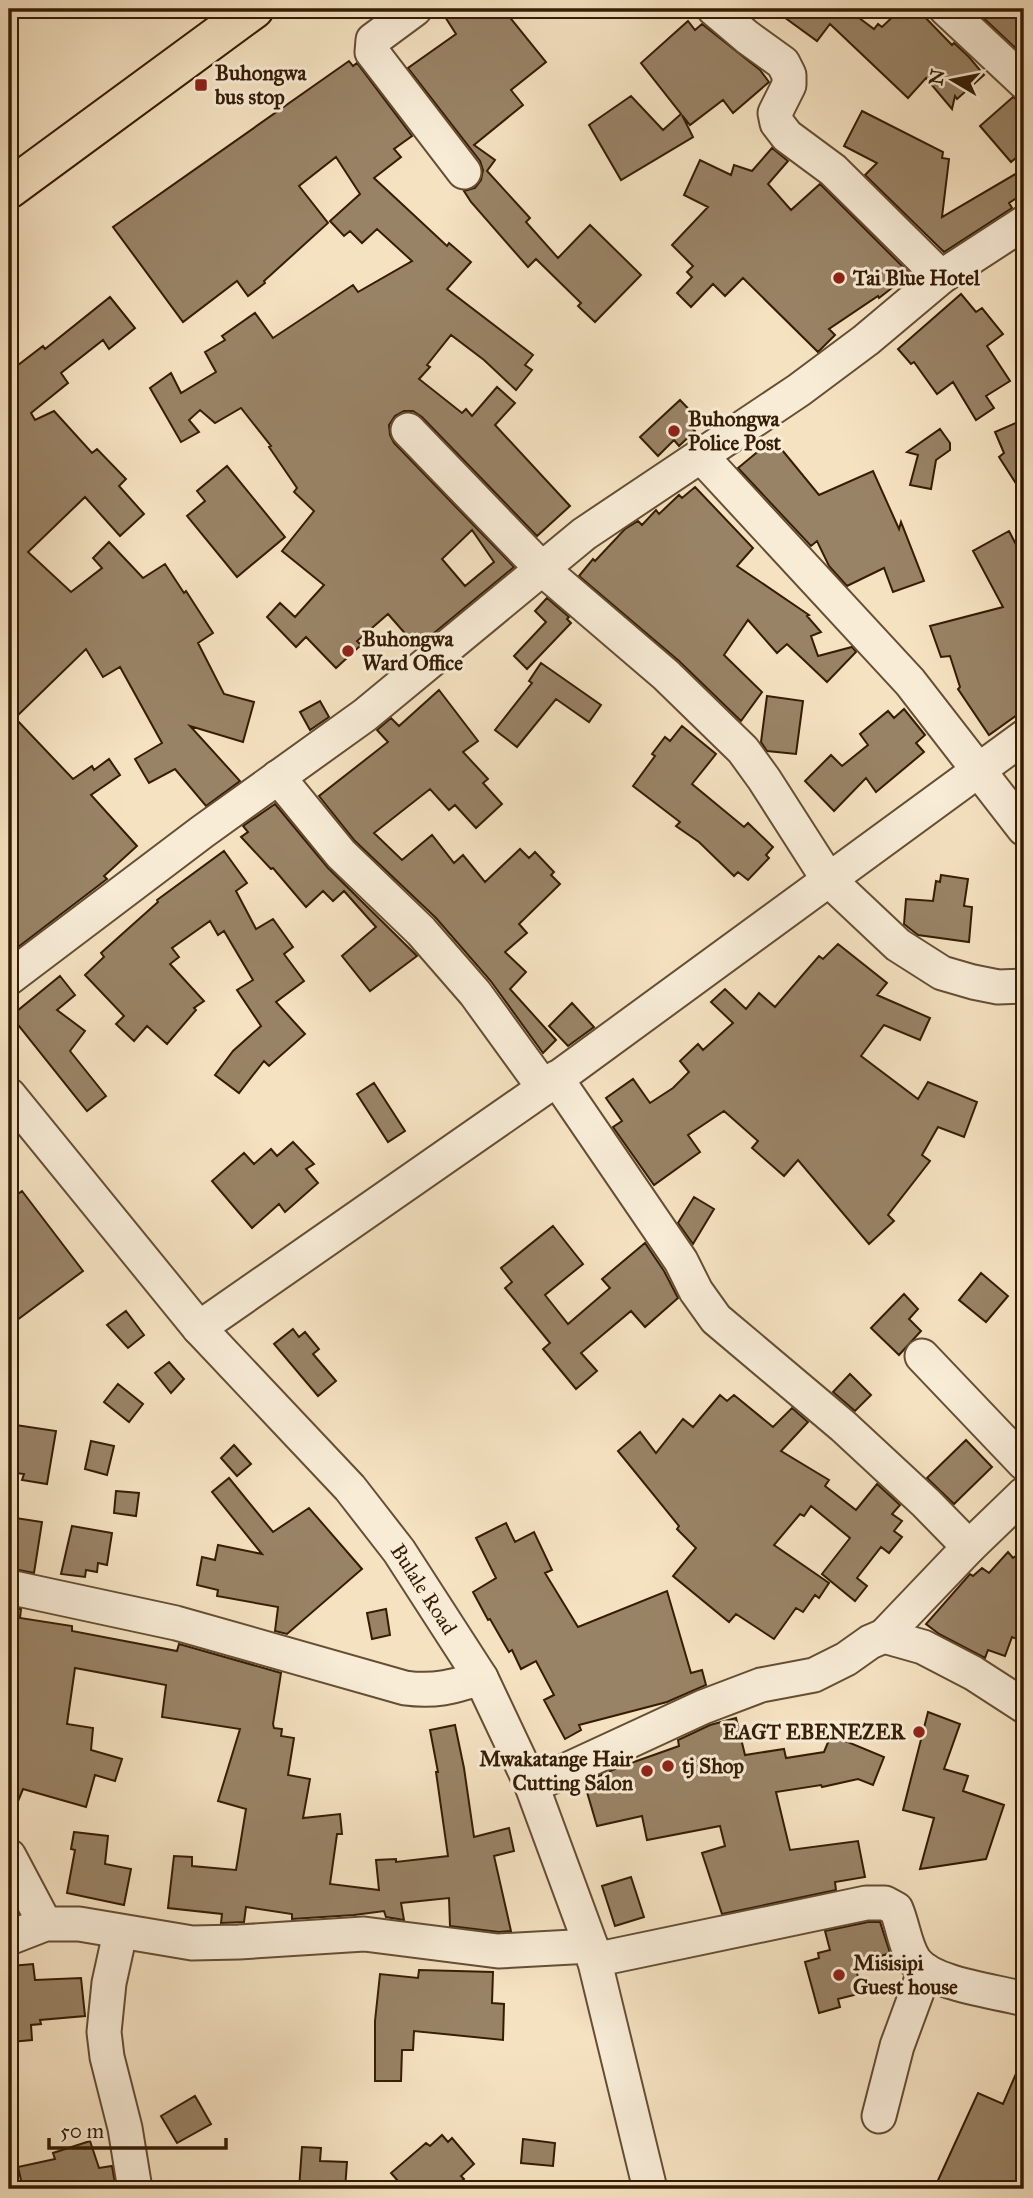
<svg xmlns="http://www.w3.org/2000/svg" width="1033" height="2198" font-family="'IM FELL Great Primer',serif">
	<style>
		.building { fill: #998366; stroke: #351c04; stroke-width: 2; fill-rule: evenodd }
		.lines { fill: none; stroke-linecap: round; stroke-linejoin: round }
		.minor-casing { stroke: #654e33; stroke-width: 37 }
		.highway-casing { stroke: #351c04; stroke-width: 42 }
		.minor { stroke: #f8ecd7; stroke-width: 33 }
		.highway { stroke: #f5e2c1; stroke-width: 38 }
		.poi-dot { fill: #8f2418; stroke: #f8ecd7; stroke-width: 2.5 }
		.labels { text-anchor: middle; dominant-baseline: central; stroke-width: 6; stroke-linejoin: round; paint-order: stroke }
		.poi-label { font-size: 21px; font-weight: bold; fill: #351c04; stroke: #f8ecd7; text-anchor: start }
		.street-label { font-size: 21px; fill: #351c04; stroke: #f8ecd7 }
	</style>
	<rect width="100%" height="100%" fill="#f5e2c1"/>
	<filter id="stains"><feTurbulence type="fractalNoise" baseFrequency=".00286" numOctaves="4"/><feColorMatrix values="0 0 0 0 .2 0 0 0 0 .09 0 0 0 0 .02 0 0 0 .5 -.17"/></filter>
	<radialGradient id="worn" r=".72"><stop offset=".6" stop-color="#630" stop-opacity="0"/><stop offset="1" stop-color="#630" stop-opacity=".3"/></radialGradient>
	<path class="building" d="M440,9H503L546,62L511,90L523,105L474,145L495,160L487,171L530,218L526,222L558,258L590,225L641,275L595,322L578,306L581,303L536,259L528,267L471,202L464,191L475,188L481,180L483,170L480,161L408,68L456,34Z
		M773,9H847L874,29L878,24L882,27L901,9H917L952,45L954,43L969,57L984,75L957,99L955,96L952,109L926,78L908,98L830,24L817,41Z
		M974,9H1012L1024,17V56Z
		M688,21L695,30L702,24L760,70L769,82L733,113L723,100L690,125L682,115L693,137L621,180L589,125L631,96L663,130L681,114L641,63Z
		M349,61L353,66L357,63L412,136L394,149L401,157L374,178L447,246L449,243L471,262L447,289L533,355L525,365L532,370L516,390L484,360L451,335L427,365L430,367L419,379L462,413L466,409L472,416L497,387L515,403L495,425L570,506L537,536L422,417L413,411H404L395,416L389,425L390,435L394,443L514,567L417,647L388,614L357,641L361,645L336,668L306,637L296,647L267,617L280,603L295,617L324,585L282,551L314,511L294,492L297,488L269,447L271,446L241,408L215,423L200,410L189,420L199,432L181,442L150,388L171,373L181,393L216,372L205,352L225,340L222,336L255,313L273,338L353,285L358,292L412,261L377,229L362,243L350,231L344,236L330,221L360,194L336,157L299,186L328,223L264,281L265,283L248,296L237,281L183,322L113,227ZM472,530L494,562L465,586L442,559Z
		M1013,97L1024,105V151L1011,162L980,126Z
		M862,111L943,152L942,158L949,159L942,217L1024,169V193L1009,203L1012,208L944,252L865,175L877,163L844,146Z
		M772,148L788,161L768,184L791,210L820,184L910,274L879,298L878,296L829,329L835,335L818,352L743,278L725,296L713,284L691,307L677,293L692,277L687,272L693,266L672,245L708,207L684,195L700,160L731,175L734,165L752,171Z
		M961,294L976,312L982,308L1003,334L987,346L1010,381L986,396L994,408L976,420L953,382L937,394L914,362L911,364L898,349Z
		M110,297L135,328L109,349L103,340L61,373L68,383L31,413L35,420L54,411L92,453L97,449L126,479L119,486L144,514L120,536L85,497L28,552L71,592L102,568L93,558L109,542L143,578L165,564L184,593L186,591L213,633L198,643L224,694L254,702L243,742L190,726L240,781L206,806L175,769L149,783L135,759L162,743L120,667L103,677L86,649L15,718L73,779L92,766L94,770L109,759L120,775L91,795L137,846L104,876L107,879L9,954V372L43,346L45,349Z
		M680,400L698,419L690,426L695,431L679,446L674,440L658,456L640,437Z
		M1018,422L1024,435V496L999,457L1004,453L995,432Z
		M940,429L950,443V450L936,460L931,489L910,485L918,455L907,452Z
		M773,439L819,495L873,471L899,529L901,522L924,581L893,592L884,568L847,586L829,566L817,541L811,546L738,468Z
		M227,466L285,537L237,577L187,516L205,501L197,491Z
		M695,487L753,548L737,566L809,615L807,616L821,632L811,636L818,656L852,647L856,652L827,682L787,644L777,653L748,620L724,655L762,692L741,721L679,661L579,576L593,559L595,561L625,529L638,521L642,525L656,510L659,514L679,495L682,498Z
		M1009,531L1024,560V710L989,735L958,689L960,687L950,656L941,657L930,626L1003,607L973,551Z
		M547,598L569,617L567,619L571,623L527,669L514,656L546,622L535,611Z
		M541,663L601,705L589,722L556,699L517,747L495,730L532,683L529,681Z
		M439,690L478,741L463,752L488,779L483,783L502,804L476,828L455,805L449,810L430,789L374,833L402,860L432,835L454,863L463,855L485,882L520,849L529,858L535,852L554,872L551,875L560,884L519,924L527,933L505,952L526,972L510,989L556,1040L543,1053L490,980L436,918L355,841L319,796L388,742L377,730L391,718L399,726Z
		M767,696L803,701L796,754L767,751L761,742Z
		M320,701L329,717L310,730L300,712Z
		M904,709L925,735L916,743L924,752L876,792L866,778L834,811L805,781L831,755L842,766L868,745L860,734L888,711L894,718Z
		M682,726L716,754L692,784L744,827L748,823L773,847L766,855L769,858L748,880L738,872L734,876L699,842L676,826L680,822L633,786L655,756L652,754L665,737L670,741Z
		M275,804L328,868L417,956L370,991L342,956L376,927L344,891L333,901L323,891L306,907L273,868L271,869L241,837L248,832L243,826Z
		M224,851L247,883L236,891L256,929L273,919L293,947L284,954L304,981L276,1002L305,1034L269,1066L264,1061L239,1093L215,1075L233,1051L261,1026L237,990L253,980L224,931L218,935L210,921L172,948L179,957L170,964L204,1001L194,1008L196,1010L167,1044L147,1026L134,1041L116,1024L124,1016L85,975L104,957L101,953L158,902L157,900Z
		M941,875L968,879L964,906L972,907L969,942L918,935L904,924L906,899L933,901L936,881L940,882Z
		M838,944L887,983L877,995L930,1018L920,1040L884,1025L861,1056L918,1099L928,1082L977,1102L964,1137L938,1127L922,1155L930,1161L888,1215L894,1221L869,1244L798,1160L784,1176L752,1148L758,1141L724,1111L688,1135L700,1152L654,1185L613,1127L622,1121L606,1098L633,1079L650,1103L673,1088L689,1072L680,1061L698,1044L703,1050L733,1023L711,1002L725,989L746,1009L759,993L775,1007L819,956L823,959Z
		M60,976L75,995L57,1010L85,1031L70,1051L106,1096L87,1111L11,1016Z
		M572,1003L594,1027L568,1046L549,1026Z
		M374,1083L405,1131L388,1142L357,1094Z
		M293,1142L314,1164L306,1169L318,1183L285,1212L279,1204L252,1228L212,1181L244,1153L254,1164L271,1149L277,1156Z
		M22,1191L83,1271L9,1326V1200Z
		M694,1197L714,1209L693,1244L678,1223Z
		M553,1226L583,1264L545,1295L568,1324L610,1288L602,1279L645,1243L664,1271L678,1298L645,1327L631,1311L581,1353L597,1371L576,1389L543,1349L550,1343L505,1288L512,1282L501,1268Z
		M981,1273L1008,1296L986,1322L959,1300Z
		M904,1294L918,1309L909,1319L921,1331L899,1355L871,1328Z
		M126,1311L144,1335L128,1348L107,1325Z
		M293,1329L299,1337L305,1332L319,1349L313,1354L336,1381L318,1396L274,1344Z
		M169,1362L184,1379L171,1393L155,1373Z
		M850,1374L871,1395L855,1411L833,1392Z
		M118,1384L143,1404L129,1422L104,1402Z
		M720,1395L727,1401L734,1395L773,1427L792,1408L808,1422L781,1451L829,1480L825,1486L856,1510L877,1484L900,1505L892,1514L902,1521L894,1531L902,1537L889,1553L881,1547L857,1578L867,1586L855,1601L822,1574L850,1538L811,1506L804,1516L800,1514L774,1545L829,1583L819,1598L815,1595L803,1612L796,1608L774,1639L736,1614L729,1622L673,1576L696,1548L677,1529L679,1526L618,1451L640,1432L656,1453L683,1419L693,1427Z
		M9,1424L56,1431L47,1484L22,1480L24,1474L9,1472Z
		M966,1440L992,1467L954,1504L927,1478Z
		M91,1441L114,1446L107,1475L85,1469Z
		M234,1445L251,1464L237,1476L221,1458Z
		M229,1478L273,1532L309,1508L362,1569L287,1634L275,1631L278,1607L217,1596L218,1590L197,1585L202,1557L215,1560L218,1545L262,1554L212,1492Z
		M116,1491L139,1493L136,1516L114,1513Z
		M9,1517L42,1522L34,1573L9,1568Z
		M506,1523L515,1542L534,1532L552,1570L545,1573L578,1627L667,1591L691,1673L702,1670L706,1685L667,1702L579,1725L581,1730L565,1739L544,1700L554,1695L536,1661L521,1669L512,1650L509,1652L490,1619L488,1620L473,1592L496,1578L476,1538Z
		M72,1526L112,1533L107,1565L98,1563L97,1572L86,1570L85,1577L61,1574Z
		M1024,1550V1642L1012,1637L1005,1656L988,1650L985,1658L939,1634L926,1624L970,1574L973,1576L982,1568L989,1573L1008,1552L1013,1558Z
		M9,1607L21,1609L20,1618L72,1626V1631L177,1651L179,1644L281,1673L273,1724L274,1728L282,1729L281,1736L294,1738L288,1775L310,1779L303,1818L340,1814L342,1834H337L330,1884L379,1890L376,1860L396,1859V1862L448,1856L436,1772H438L430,1730L455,1725L464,1768L474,1837L509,1828L514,1851L494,1856L511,1931L499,1932L450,1926L449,1898L401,1903L404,1920L386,1917L384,1911L354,1915L292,1919V1914L246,1907L244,1922L221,1923L222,1914L168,1908L174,1856L192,1857V1866L236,1870L246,1809L218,1801L240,1729L162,1717L166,1685L75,1668L67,1724L93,1728L91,1750L122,1759L115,1781L95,1775L86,1807L23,1789L9,1823V1724L14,1685L9,1684Z
		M386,1609L390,1635L372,1639L367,1613Z
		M928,1712L960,1724L944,1769L968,1776L963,1791L1004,1805L986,1859L920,1869L934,1818L903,1810Z
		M736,1718L745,1755L784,1749L786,1758L824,1752L831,1735L884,1757L873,1785L858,1779L822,1787L821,1785L776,1792L790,1850L858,1841L865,1877L835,1882L836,1890L722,1914L702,1853L725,1846L720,1826L647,1840L642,1816L597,1826L587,1792L592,1790L588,1781L617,1768L679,1746L678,1740L710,1725Z
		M74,1832L108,1836L105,1864L131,1869L124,1905L67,1893L75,1850L71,1849Z
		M631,1877L644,1917L615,1926L602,1886Z
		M868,1922H880L890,1953L855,1965L862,1993L838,1999L840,2007L819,2013L805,1962L819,1958L818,1953L830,1950L825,1931Z
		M33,1964L35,1980L81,1978L85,2016L40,2020L41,2024L31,2025L32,2040L11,2042L9,2018V1989L13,1988L11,1966Z
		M419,1970L493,1972L492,2003L504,2004L503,2040L414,2031L413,2050H402L401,2081H375V2021L380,1974L418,1978Z
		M1024,2055V2189H934L978,2093L1003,2104Z
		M195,2096L211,2124L177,2143L161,2116Z
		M442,2135L448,2142L452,2138L474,2164L461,2176L464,2179L453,2189H405L391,2173L426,2143L430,2146Z
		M523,2139L555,2143L553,2166L521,2163Z
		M90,2141L99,2168L112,2166L116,2189H23L18,2167L55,2159L53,2153Z
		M302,2147L321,2148L320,2161L347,2162L345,2189H299Z"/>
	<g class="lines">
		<g class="minor-casing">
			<g id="minor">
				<path d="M415,9L373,40L372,52L464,172"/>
				<path d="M714,9L747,37L783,63L789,75V85L775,113L777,123L787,136L833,170L941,277"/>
				<path d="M946,9L1024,82"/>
				<path d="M408,430L541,568L666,675L743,750L764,779L828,879L898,945L942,973L973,982L998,987L1024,986"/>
				<path d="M701,456L910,682L1024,829"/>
				<path d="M278,777L341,854L421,931L475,993L544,1088"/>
				<path d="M9,978L202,832L365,715L584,534L799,390L866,340L941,277L1024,223"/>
				<path d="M556,1078L681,1261L696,1291L716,1319L843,1426L926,1503L969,1547"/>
				<path id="s1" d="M9,1095L199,1328L350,1488L399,1551L481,1678L532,1786L591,1946L650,2189"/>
				<path d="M199,1328L544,1088L1024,737"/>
				<path d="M922,1356L1024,1463"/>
				<path d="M9,1587L176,1623L405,1688C435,1692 452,1687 481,1678"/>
				<path d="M884,1636L969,1547L1024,1494"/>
				<path d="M532,1786L703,1707L761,1685L814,1675L846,1659L870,1642L884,1636L923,1647L973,1673L1024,1706"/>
				<path d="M9,1856L45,1924"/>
				<path d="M120,1933L109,1983L104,2032L107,2057L125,2128L135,2189"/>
				<path d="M9,1938L45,1924H79L192,1943L239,1942L364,1934L498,1951L591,1946"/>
				<path d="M594,1960L866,1903H885L896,1909C903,1925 905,1947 915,1961C933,1985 996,1991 1024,1999"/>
				<path d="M879,2116L897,2046L925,1970"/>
			</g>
		</g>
		<g class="highway-casing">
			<path id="highway" d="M9,189L254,9"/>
		</g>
		<use href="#minor" class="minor"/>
		<use href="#highway" class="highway"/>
	</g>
	<g class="poi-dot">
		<rect x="194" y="78" width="14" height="14" rx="3.5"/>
		<circle cx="839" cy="278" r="7"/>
		<circle cx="674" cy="431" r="7"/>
		<circle cx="348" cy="651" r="7"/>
		<circle cx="919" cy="1732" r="7"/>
		<circle cx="668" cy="1766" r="7"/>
		<circle cx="647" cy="1771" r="7"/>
		<circle cx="839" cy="1975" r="7"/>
	</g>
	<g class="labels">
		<g class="poi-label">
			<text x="215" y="73">Buhongwa<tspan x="215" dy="24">bus stop</tspan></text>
			<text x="853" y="278">Tai Blue Hotel</text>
			<text x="688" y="419">Buhongwa<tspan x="688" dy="24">Police Post</tspan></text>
			<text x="362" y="639">Buhongwa<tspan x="362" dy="24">Ward Office</tspan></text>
			<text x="905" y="1732" text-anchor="end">EAGT EBENEZER</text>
			<text x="633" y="1759" text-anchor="end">Mwakatange Hair<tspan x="633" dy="24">Cutting Salon</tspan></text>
			<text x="682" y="1766">tj Shop</text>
			<text x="853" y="1963">Misisipi<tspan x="853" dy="24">Guest house</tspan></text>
		</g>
		<g class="street-label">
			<text stroke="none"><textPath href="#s1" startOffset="646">Bulale Road</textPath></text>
		</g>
	</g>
	<rect width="1033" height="2198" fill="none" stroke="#f5e2c1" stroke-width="35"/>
	<rect x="10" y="10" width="1012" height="2177" fill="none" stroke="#351c04" stroke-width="3.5"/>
	<rect x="18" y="18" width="998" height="2163" fill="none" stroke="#351c04" stroke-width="2"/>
	<g transform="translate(953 80) rotate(280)" stroke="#f8ecd7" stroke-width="5" paint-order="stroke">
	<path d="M0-5L12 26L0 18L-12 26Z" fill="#351c04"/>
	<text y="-10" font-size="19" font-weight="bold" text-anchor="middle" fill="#351c04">N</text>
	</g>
	<path d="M49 2138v10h177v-10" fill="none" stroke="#351c04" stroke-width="3.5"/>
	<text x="60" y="2138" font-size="21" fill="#351c04" stroke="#f8ecd7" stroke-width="5" paint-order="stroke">50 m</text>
	<rect width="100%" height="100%" filter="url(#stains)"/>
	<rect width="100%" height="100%" fill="url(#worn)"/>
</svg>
